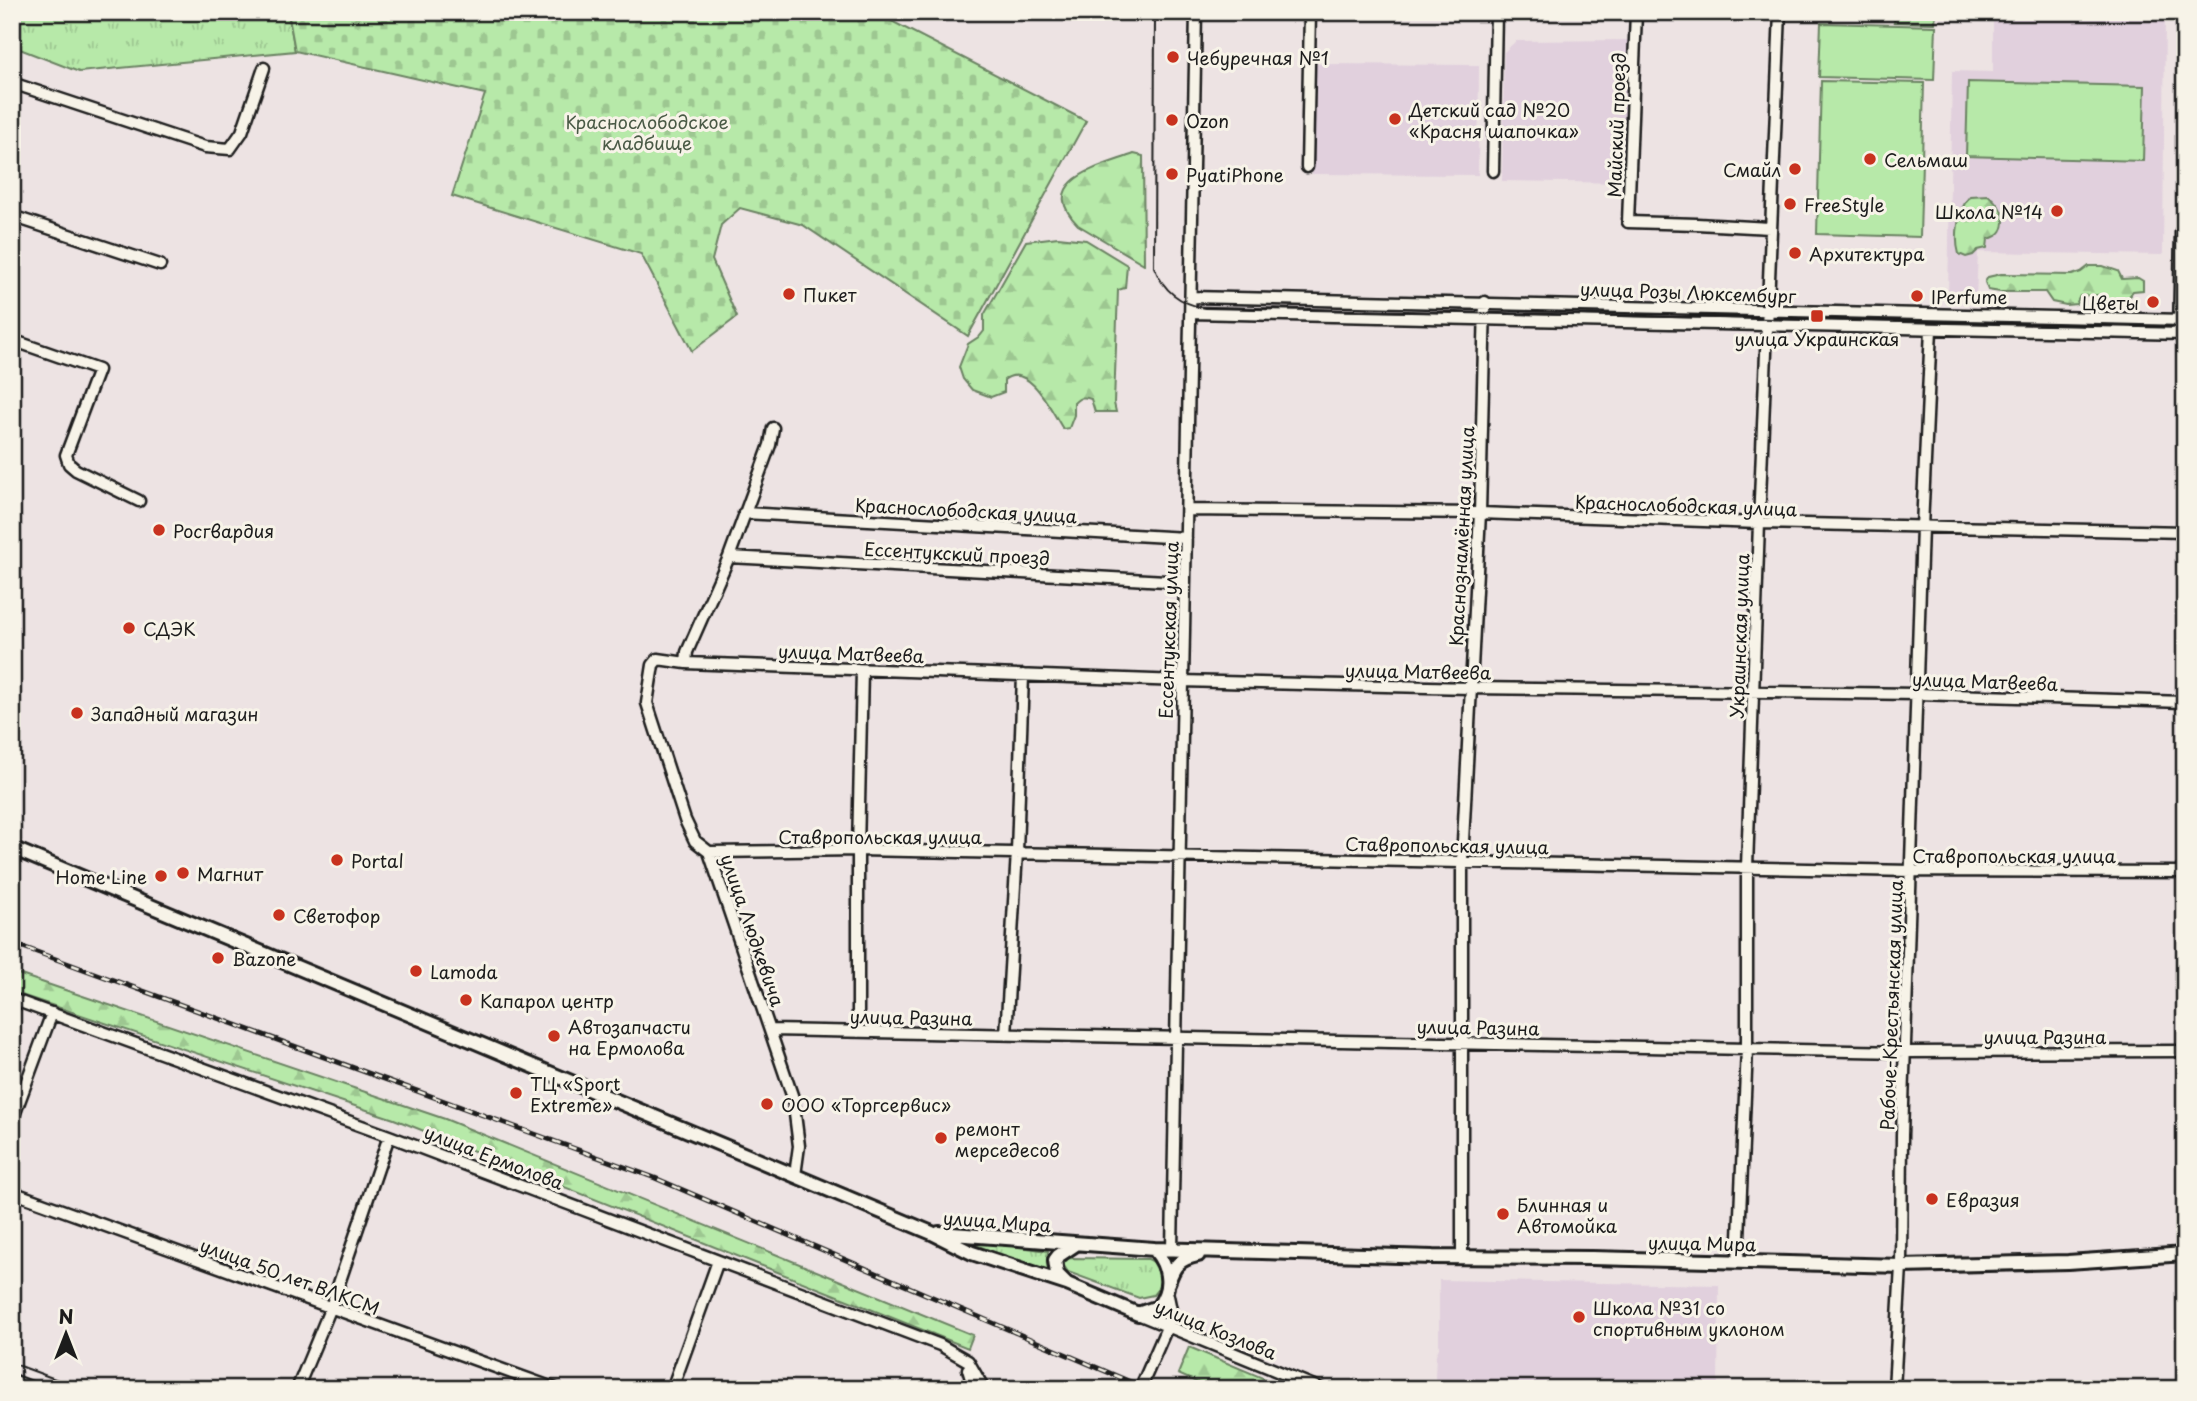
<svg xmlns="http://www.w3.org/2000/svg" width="2197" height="1401" font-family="'Playpen Sans',sans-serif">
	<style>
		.built { fill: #e1d0dd }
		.grass { fill: url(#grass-tufts); stroke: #6a8262; stroke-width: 2 }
		.forest { fill: url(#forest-firs); stroke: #6a8262; stroke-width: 2 }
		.cemetery { fill: url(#cemetery-stones); stroke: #6a8262; stroke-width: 2 }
		.green { fill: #b7e9a9; stroke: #6a8262; stroke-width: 2 }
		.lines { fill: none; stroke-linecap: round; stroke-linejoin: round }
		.minor-casing { stroke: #1c1c1c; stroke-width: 15 }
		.major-casing { stroke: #1c1c1c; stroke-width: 18 }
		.minor { stroke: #f7f3e8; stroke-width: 10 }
		.major { stroke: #f7f3e8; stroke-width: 12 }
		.tram { stroke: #1c1c1c; stroke-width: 2 }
		.rail-casing { stroke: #1c1c1c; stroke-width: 5 }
		.rail { stroke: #f7f3e8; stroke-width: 2.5; stroke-dasharray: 8; stroke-linecap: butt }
		.poi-dot { fill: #c8321e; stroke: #f7f3e8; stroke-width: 2.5 }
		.labels { text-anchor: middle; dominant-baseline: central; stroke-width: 6; stroke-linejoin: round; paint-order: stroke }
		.poi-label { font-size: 18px; fill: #1c1c1c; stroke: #f7f3e8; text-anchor: start }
		.park-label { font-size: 18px; fill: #4a5a46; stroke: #f7f3e8 }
		.street-label { font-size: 18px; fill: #1c1c1c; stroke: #f7f3e8 }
	</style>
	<defs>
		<pattern id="grass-tufts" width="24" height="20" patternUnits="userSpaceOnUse" patternTransform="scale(1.75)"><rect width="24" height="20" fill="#b7e9a9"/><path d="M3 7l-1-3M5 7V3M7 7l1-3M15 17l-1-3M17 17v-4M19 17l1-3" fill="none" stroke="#9dc791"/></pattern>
		<pattern id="forest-firs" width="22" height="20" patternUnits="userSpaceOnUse" patternTransform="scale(1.75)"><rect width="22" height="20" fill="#b7e9a9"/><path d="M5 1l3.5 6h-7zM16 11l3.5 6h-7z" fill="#9dc791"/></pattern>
		<pattern id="cemetery-stones" width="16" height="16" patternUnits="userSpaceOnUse" patternTransform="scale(1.75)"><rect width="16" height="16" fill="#b7e9a9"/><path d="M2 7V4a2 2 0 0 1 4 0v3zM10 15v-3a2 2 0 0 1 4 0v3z" fill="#9dc791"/></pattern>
	</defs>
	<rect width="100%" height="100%" fill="#ede3e3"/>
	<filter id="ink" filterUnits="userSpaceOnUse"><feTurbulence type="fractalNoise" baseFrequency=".0143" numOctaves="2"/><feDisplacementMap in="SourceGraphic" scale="14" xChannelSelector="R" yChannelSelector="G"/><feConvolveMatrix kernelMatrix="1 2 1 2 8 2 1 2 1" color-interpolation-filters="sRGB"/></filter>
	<g filter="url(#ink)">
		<path class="built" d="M1993,12H2165L2163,255L1978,252L1976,299L1948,298L1952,71L1993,72Z
			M1630,40L1628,183L1502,181L1504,52L1516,41Z
			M1313,64L1479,65L1478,175L1312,174Z
			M1439,1280L1719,1285L1718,1389H1435L1438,1385L1435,1378L1436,1354L1439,1348Z"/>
		<path class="grass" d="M12,12H288L295,51L79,72L12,46Z
			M957,1238L1048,1251C1046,1262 1046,1267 1052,1275L1029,1265Z
			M1069,1258L1148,1259C1160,1264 1161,1271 1162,1284L1153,1295L1139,1298L1068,1272L1064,1266V1263Z"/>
		<path class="forest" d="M1134,154L1143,156L1144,264L1078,225C1034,180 1103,166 1134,154Z
			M1988,195C2004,206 2014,233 1988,239L1987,248L1978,250L1973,255L1966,257L1959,254C1954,237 1958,209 1970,196Z
			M1058,237L1086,240L1127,265L1125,288L1118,290L1114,403L1116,412H1095L1091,399C1084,396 1080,397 1074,403V415L1069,428L1063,429C1053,414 1029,360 1004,380V392L991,397L972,390L963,379L959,367L968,344L980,336L984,331V315L1026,241Z
			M2089,266H2103L2118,271L2122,279L2138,278L2143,281V290L2133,291L2125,302L2116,305L2110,304L2100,295L2080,296L2076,304L2066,305L2052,302L2045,292H2000L1988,290L1985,282L1988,277L2001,274L2072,275L2081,272Z
			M12,972L445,1119L973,1335L968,1348L394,1119L12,992Z
			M1189,1347L1289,1389H1212L1178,1374Z"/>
		<path class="cemetery" d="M288,12H874L1086,121L968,336L803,225L740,208L721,225L712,260L737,317L692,351L641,254L452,196L485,94L295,51Z"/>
		<path class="green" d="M1895,12H1936L1935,23L1894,22Z
			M1821,23L1936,26L1934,80L1819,77Z
			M1821,81L1924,83L1920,237L1817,234Z
			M1968,82L2145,86L2143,161L1966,156Z"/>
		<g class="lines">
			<g class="minor-casing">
				<path id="minor" d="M1636,12L1628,222L1697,224L1770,228
					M12,83L205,147L230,149L242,132L264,68
					M1307,167L1310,12
					M1493,171L1496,12
					M12,216L160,265
					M1191,297C1522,302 1853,313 2185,320
					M1191,313L2185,334
					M2179,334L2181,232L2185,230
					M12,340L98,370L66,455L69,464L76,470L139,501
					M1187,510L1480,513L1759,523L2185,532
					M744,513L1186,538
					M729,557L1184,582
					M686,663L687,652L729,557L770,445L773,428
					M709,852L858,850L1912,871L2185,872
					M12,999L389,1136L940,1345L968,1361L984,1389
					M771,1030L1905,1052L2185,1051
					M858,1032V850L862,670
					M1006,1035L1017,852L1023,675
					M12,1121L52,1013
					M795,1175L799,1146L793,1098L709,852L695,841L685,820L647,703L653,665L658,659L686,663L1181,681L1469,688L1917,694L2185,702
					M12,1192L556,1389
					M1172,1249L1196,12
					M1462,1257V861L1480,513L1485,302
					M1738,1262L1747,1048V867L1759,523L1780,12
					M1138,1314L1321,1389
					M968,1369L974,1389
					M12,1380L35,1389
					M297,1389L331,1307L389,1136
					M672,1389L718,1261
					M1140,1389L1168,1325L1171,1310L1167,1291
					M1894,1389L1901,1266L1902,1135L1922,527L1931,329"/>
			</g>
			<g class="major-casing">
				<path id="major" d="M12,848L932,1233L972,1253L1067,1284L1138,1314L1158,1307C1173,1287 1169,1267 1154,1249
					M939,1233L1154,1249L1433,1257L1592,1258L1901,1266L2068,1262L2185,1254
					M1168,1283C1174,1265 1179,1259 1198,1255
					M1067,1284L1057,1274L1055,1260L1058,1256L1076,1244"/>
			</g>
			<use href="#minor" class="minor"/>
			<use href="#major" class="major"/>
			<path class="tram" d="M1155,12L1154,267C1163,290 1180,304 1205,308L2185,327
				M12,1363L82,1389"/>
			<g class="rail-casing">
				<path id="rail" d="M12,943L655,1178L1147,1389"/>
			</g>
			<use href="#rail" class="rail"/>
		</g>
	</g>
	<g class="poi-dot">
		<circle cx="1173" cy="57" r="7"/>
		<circle cx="1395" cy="119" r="7"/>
		<circle cx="1172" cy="120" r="7"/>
		<circle cx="1870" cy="159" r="7"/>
		<circle cx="1795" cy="169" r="7"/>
		<circle cx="1172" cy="174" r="7"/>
		<circle cx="1790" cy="204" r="7"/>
		<circle cx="2057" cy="211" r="7"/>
		<circle cx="1795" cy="253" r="7"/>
		<circle cx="789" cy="294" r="7"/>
		<circle cx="1917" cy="296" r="7"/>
		<circle cx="2153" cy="302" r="7"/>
		<rect x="1810" y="309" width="14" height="14" rx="3.5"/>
		<circle cx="159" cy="530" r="7"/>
		<circle cx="129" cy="628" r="7"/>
		<circle cx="77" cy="713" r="7"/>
		<circle cx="337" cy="860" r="7"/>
		<circle cx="183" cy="873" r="7"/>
		<circle cx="161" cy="876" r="7"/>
		<circle cx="279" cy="915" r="7"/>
		<circle cx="218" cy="958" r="7"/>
		<circle cx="416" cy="971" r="7"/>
		<circle cx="466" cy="1000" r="7"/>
		<circle cx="554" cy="1036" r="7"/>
		<circle cx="516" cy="1093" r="7"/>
		<circle cx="767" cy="1104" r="7"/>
		<circle cx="941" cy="1138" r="7"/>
		<circle cx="1932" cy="1199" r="7"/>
		<circle cx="1503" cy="1214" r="7"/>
		<circle cx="1579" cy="1317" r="7"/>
	</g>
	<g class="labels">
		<g class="poi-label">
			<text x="1187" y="57">Чебуречная №1</text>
			<text x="1409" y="109">Детский сад №20<tspan x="1409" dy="21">«Красня шапочка»</tspan></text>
			<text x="1186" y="120">Ozon</text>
			<text x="1884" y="159">Сельмаш</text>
			<text x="1781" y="169" text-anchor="end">Смайл</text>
			<text x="1186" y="174">PyatiPhone</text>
			<text x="1804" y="204">FreeStyle</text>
			<text x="2043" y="211" text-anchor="end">Школа №14</text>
			<text x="1809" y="253">Архитектура</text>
			<text x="803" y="294">Пикет</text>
			<text x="1931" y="296">IPerfume</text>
			<text x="2139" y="302" text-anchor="end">Цветы</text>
			<text x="1817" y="338" text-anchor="middle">улица Украинская</text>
			<text x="173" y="530">Росгвардия</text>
			<text x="143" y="628">СДЭК</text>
			<text x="91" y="713">Западный магазин</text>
			<text x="351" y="860">Portal</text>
			<text x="197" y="873">Магнит</text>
			<text x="147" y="876" text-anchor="end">Home Line</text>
			<text x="293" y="915">Светофор</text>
			<text x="232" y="958">Bazone</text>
			<text x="430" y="971">Lamoda</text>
			<text x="480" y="1000">Капарол центр</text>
			<text x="568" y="1026">Автозапчасти<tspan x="568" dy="21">на Ермолова</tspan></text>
			<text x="530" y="1083">ТЦ «Sport<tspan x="530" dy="21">Extreme»</tspan></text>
			<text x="781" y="1104">ООО «Торгсервис»</text>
			<text x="955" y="1128">ремонт<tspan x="955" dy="21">мерседесов</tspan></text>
			<text x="1946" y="1199">Евразия</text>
			<text x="1517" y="1204">Блинная и<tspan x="1517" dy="21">Автомойка</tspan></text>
			<text x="1593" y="1307">Школа №31 со<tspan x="1593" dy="21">спортивным уклоном</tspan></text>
		</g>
		<g class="park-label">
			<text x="647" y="121">Краснослободское<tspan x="647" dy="21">кладбище</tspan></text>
		</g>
		<g class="street-label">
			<text transform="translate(1616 125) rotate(-88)">Майский проезд</text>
			<text transform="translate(1688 292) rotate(2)">улица Розы Люксембург</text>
			<text transform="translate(1686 505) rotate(2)">Краснослободская улица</text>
			<text transform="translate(966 510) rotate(3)">Краснослободская улица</text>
			<text transform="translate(1461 536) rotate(-87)">Краснознамённая улица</text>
			<text transform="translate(957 553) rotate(3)">Ессентукский проезд</text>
			<text transform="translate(1168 630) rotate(-88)">Ессентукская улица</text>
			<text transform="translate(1739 636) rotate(-88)">Украинская улица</text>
			<text transform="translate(851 653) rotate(2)">улица Матвеева</text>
			<text transform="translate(1418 671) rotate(1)">улица Матвеева</text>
			<text transform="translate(1985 681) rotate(2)">улица Матвеева</text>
			<text x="880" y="836">Ставропольская улица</text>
			<text transform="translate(1447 845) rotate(1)">Ставропольская улица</text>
			<text x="2014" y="855">Ставропольская улица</text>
			<text transform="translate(753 930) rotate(71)">улица Людкевича</text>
			<text transform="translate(1891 1005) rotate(-88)">Рабоче-Крестьянская улица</text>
			<text transform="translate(911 1017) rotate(1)">улица Разина</text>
			<text transform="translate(1478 1027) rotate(1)">улица Разина</text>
			<text x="2045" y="1036">улица Разина</text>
			<text transform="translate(494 1157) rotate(21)">улица Ермолова</text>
			<text transform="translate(997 1221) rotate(4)">улица Мира</text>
			<text transform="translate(1702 1243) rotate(1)">улица Мира</text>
			<text transform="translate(290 1276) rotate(20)">улица 50 лет ВЛКСМ</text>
			<text transform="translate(1216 1329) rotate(22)">улица Козлова</text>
		</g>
	</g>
	<rect width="2197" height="1401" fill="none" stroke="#f7f3e8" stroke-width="42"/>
	<rect x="21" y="21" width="2155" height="1359" fill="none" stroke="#1c1c1c" stroke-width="2.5" filter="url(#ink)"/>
	<g transform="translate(66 1334)" stroke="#f7f3e8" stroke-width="5" paint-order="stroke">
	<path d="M0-5L12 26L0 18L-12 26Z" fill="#1c1c1c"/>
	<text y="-10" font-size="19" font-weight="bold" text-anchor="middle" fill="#1c1c1c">N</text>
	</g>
</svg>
